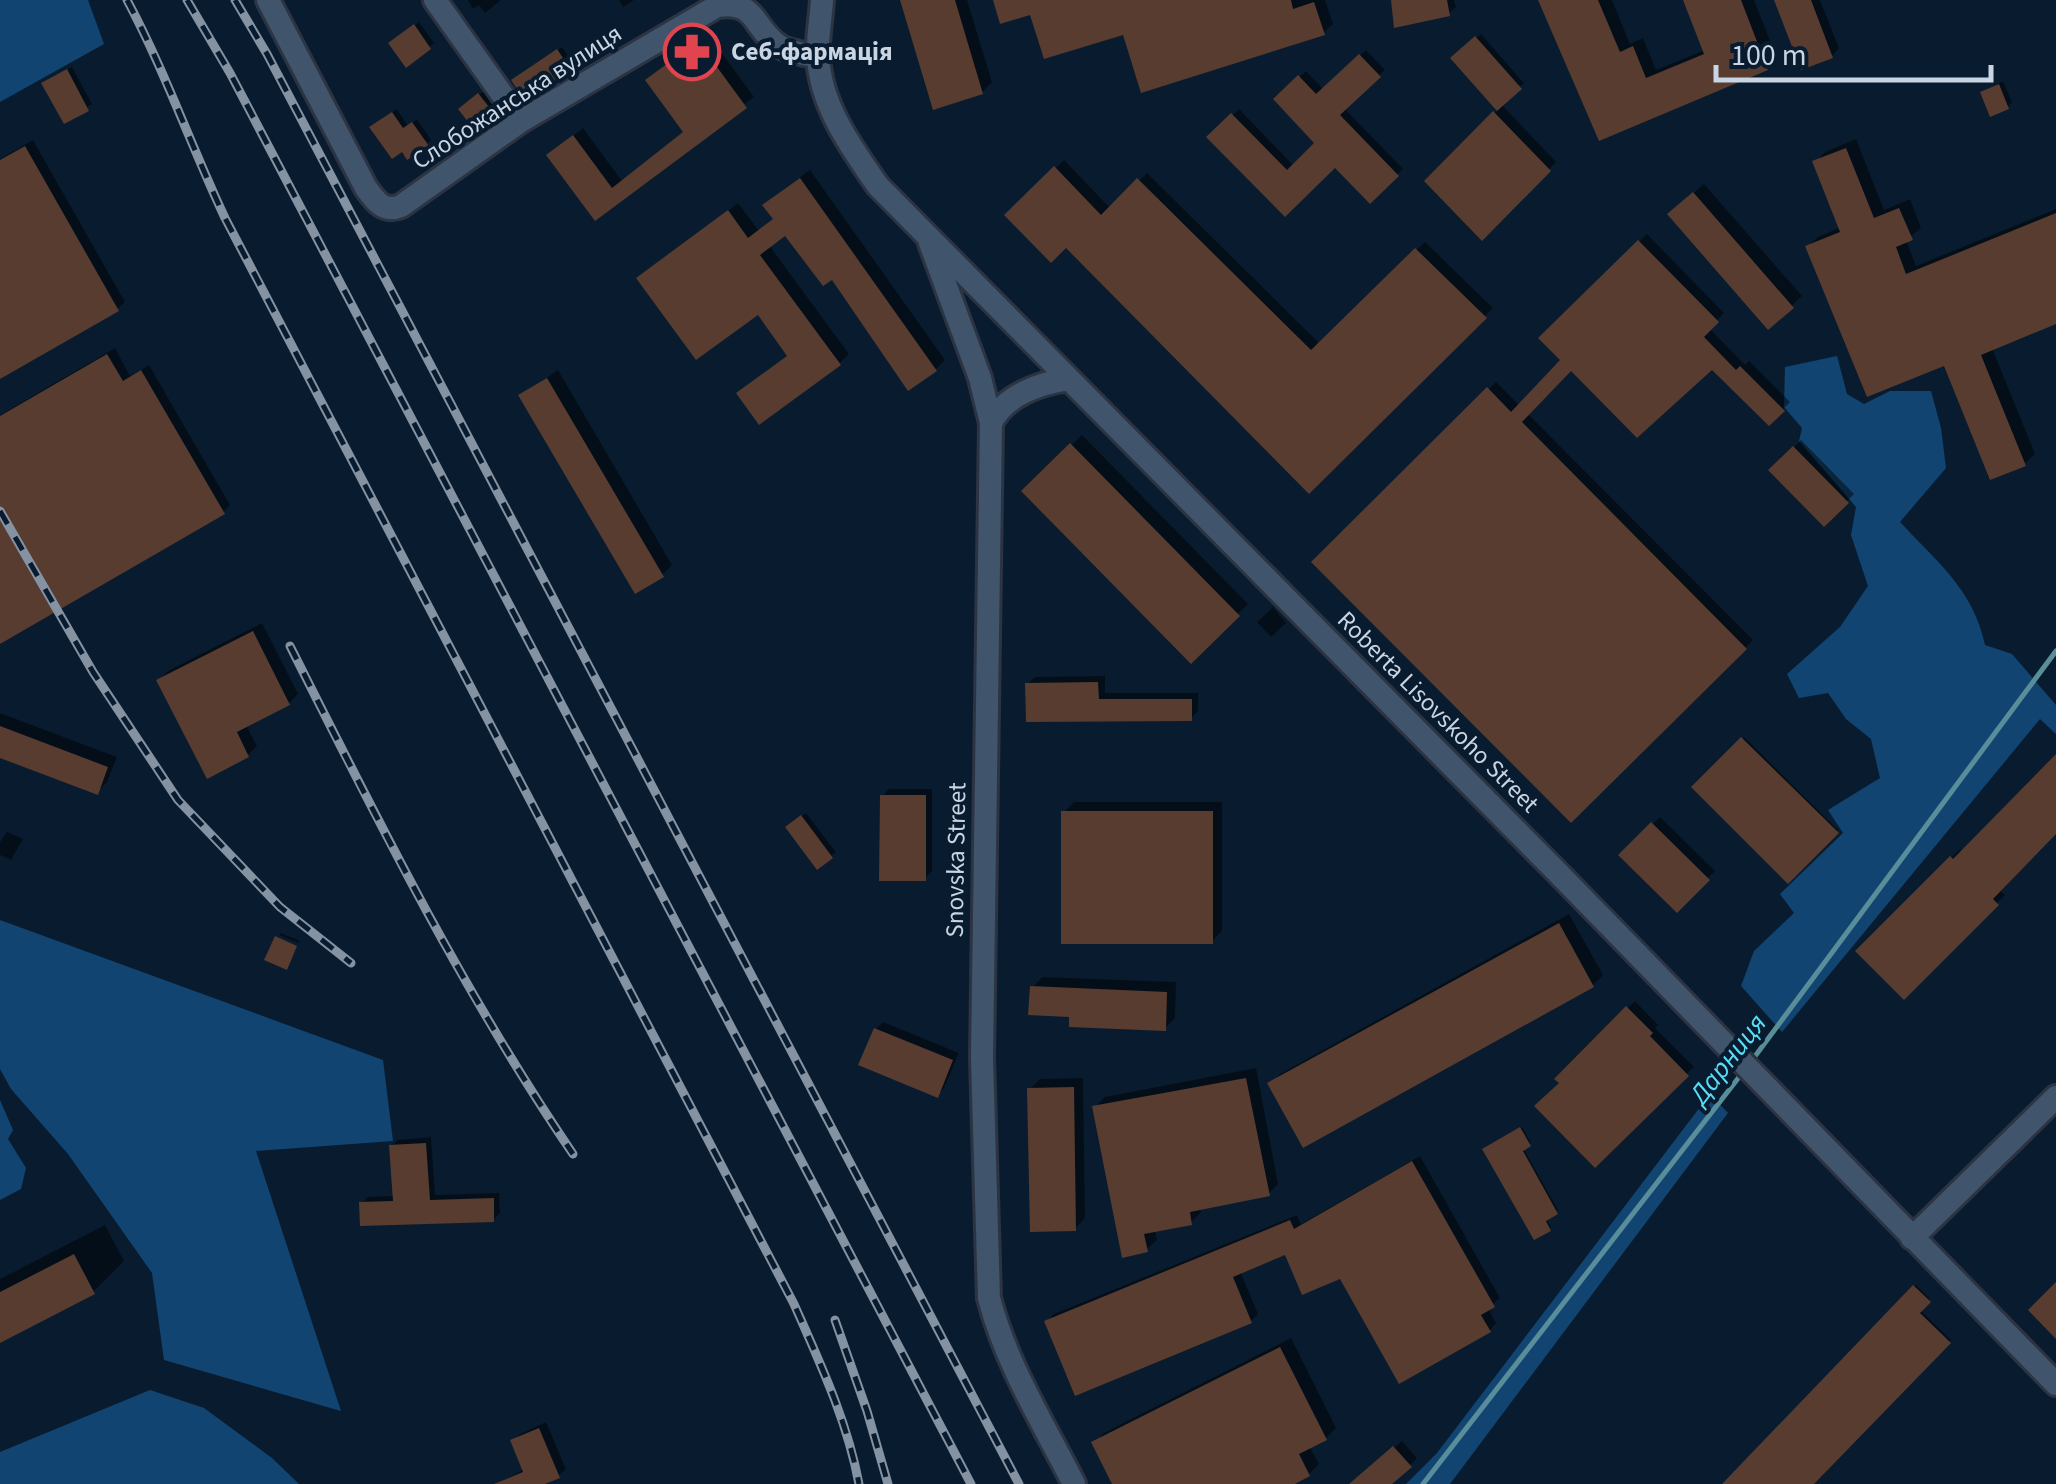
<svg xmlns="http://www.w3.org/2000/svg" width="2056" height="1484" font-family="'Source Sans 3',sans-serif">
	<style>
		.green { fill: #124472 }
		.shadow { fill: #0007 }
		.lines { fill: none; stroke-linecap: round; stroke-linejoin: round }
		.stream { stroke: #598d9a; stroke-width: 5 }
		.building { fill: #583c2f }
		.minor-casing { stroke: #2c3443; stroke-width: 28 }
		.minor { stroke: #40556b; stroke-width: 22 }
		.rail-casing { stroke: #8492a2; stroke-width: 9 }
		.rail { stroke: #091c2f; stroke-width: 5; stroke-dasharray: 15; stroke-linecap: butt }
		.labels { text-anchor: middle; dominant-baseline: central; stroke-width: 8; stroke-linejoin: round; paint-order: stroke }
		.poi-label { font-size: 25px; font-weight: bold; fill: #c9d5e3; stroke: #091c2f; text-anchor: start }
		.street-label { font-size: 25px; fill: #c9d5e3; stroke: #091c2f }
		.water-label { font-size: 28px; font-style: italic; fill: #59ddf6; stroke: #091c2f }
	</style>
	<rect width="100%" height="100%" fill="#091c2f"/>
	<path class="green" d="M0,0H88L104,44L0,102Z
		M1837,356L1847,394L1864,404L1890,391H1931L1941,428L1946,468L1900,522C1937,562 1973,589 1985,645L2012,654L2056,705V734L2040,719L1782,1032L1741,986L1754,951L1794,913L1780,894L1843,833L1828,810L1880,778L1871,739L1846,719L1828,693L1799,698L1787,674L1840,627L1868,586L1851,535L1856,507L1799,441L1802,428L1784,407L1785,367Z
		M0,920L383,1060L393,1141L256,1151L341,1411L164,1360L152,1273L68,1154L11,1089L0,1069Z
		M1710,1094L1728,1113L1450,1484H1406L1437,1453Z
		M0,1100L13,1130L8,1139L26,1168L21,1189L0,1200Z
		M150,1390L204,1408L272,1458L299,1484H0V1452Z"/>
	<path class="shadow" d="M468,0H501L485,13L479,5L473,9Z
		M619,0H634L623,7Z
		M902,0H967L992,82L982,92Z
		M995,0H1325L1333,24L1323,33L1124,32L1032,12Z
		M1393,0H1454L1456,7L1449,13Z
		M1541,0H1612L1630,44L1643,38L1656,70L1705,50L1686,0H1754L1777,58L1767,67L1600,138Z
		M1777,0H1820L1839,48L1832,56Z
		M419,22L434,43L406,64L396,39Z
		M708,34L754,97L596,218L558,147L583,128L622,181L686,131L657,72Z
		M1481,34L1524,83L1501,104L1556,162L1482,237L1428,181L1499,109L1454,58Z
		M562,47L573,63L569,68L518,76Z
		M1366,50L1385,70L1344,108L1403,169L1370,200L1335,164L1285,213L1210,137L1239,109L1294,166L1317,143L1276,99L1306,71L1324,90Z
		M72,67L92,104L65,121L49,79Z
		M2003,81L2012,102L2008,107L1983,92Z
		M484,91L499,110L476,129L465,105Z
		M397,109L408,126L417,119L431,140L427,144L377,123Z
		M1856,139L1884,210L1910,199L1921,228L1906,240L1916,266L2056,209V322L1992,348L2035,454L2025,463L1945,363L1808,246L1818,237L1841,227L1815,162L1825,152Z
		M33,140L125,302L117,309L0,376V159Z
		M1064,160L1111,209L1147,173L1320,344L1425,242L1493,308L1309,490L1066,245L1008,215Z
		M810,170L945,360L936,369L786,232L769,245L849,354L840,363L789,355L758,312L639,278L738,203L759,231L775,218V196Z
		M1704,184L1802,296L1768,327L1680,204Z
		M1647,234L1724,313L1709,328L1745,365L1749,361L1790,402L1769,423L1712,366L1571,368L1527,413L1753,640L1571,820L1314,562L1496,382L1520,406L1564,360L1542,338Z
		M115,348L130,376L149,365L230,505L223,512L0,641V415Z
		M558,370L672,565L662,575L521,396Z
		M1082,435L1248,604L1191,660L1025,491Z
		M1801,440L1854,494L1824,524L1772,470Z
		M1273,607L1286,623L1271,637L1257,622Z
		M262,623L298,694L289,703L246,725L257,746L248,755L159,680L168,671Z
		M1105,676V693H1198V711L1191,718L1027,684L1035,677Z
		M0,713L117,757L107,782L97,792L0,755Z
		M1744,737L1838,830L1788,880L1695,787Z
		M2056,758V831L1999,889L2005,895L1904,996L1858,951L1960,849L1963,853Z
		M889,789H932V871L924,879L882,796Z
		M1074,802H1222V931L1212,941L1064,812Z
		M806,813L836,852L831,856L792,823Z
		M1660,817L1715,871L1677,910L1621,855Z
		M7,832L23,839L11,860L0,855V842Z
		M1569,914L1603,975L1593,985L1270,1084L1280,1074Z
		M281,933L300,941L299,943L279,935Z
		M1042,977L1176,982L1175,1018L1165,1028L1072,1015L1032,988Z
		M1635,1001L1658,1025L1655,1028L1694,1067L1595,1165L1562,1082L1558,1079Z
		M883,1022L959,1053L944,1088L937,1095L876,1029Z
		M1256,1068L1278,1184L1268,1194L1200,1208L1201,1212L1191,1223L1155,1230L1157,1240L1146,1250L1095,1107L1105,1097Z
		M1083,1078L1085,1218L1075,1229L1030,1089L1040,1079Z
		M1522,1127L1531,1143L1523,1148L1558,1210L1546,1218L1551,1227L1535,1237L1485,1149Z
		M431,1137L435,1195L499,1193L500,1213L493,1220L362,1203L368,1197L395,1196L391,1146L398,1140Z
		M1420,1156L1500,1298L1488,1308L1496,1323L1490,1330L1341,1276L1286,1251L1240,1271L1258,1314L1251,1321H1047L1054,1314L1297,1215L1301,1224Z
		M105,1225L124,1261L93,1292L0,1340V1279Z
		M1916,1285L1930,1299L1920,1310L1951,1340L1810,1484H1725Z
		M1291,1338L1336,1428L1326,1438L1309,1446L1319,1464L1309,1474L1289,1484H1115L1094,1443L1104,1433Z
		M546,1422L566,1469L558,1476L539,1484H497L524,1469L513,1441L520,1434Z
		M1402,1441L1417,1458L1410,1465L1388,1484H1358L1363,1474Z"/>
	<g class="lines">
		<path class="stream" d="M1750,1063L2056,651
			M1423,1484L1743,1072"/>
	</g>
	<path class="building" d="M900,0H955L983,94L933,110Z
		M993,0H1291L1293,9L1314,2L1325,35L1141,93L1123,35L1044,59L1030,15L1000,24Z
		M1391,0H1447L1450,16L1394,28Z
		M1538,0H1598L1620,52L1633,46L1646,78L1704,54L1683,0H1741L1768,70L1599,141Z
		M1774,0H1811L1833,58L1801,70Z
		M414,24L431,49L406,68L388,43Z
		M1475,36L1522,89L1497,111L1450,58Z
		M698,41L747,108L595,221L546,155L573,135L612,188L683,132L645,80Z
		M557,49L571,70L524,100L511,80Z
		M1359,54L1381,77L1340,115L1399,176L1370,204L1335,168L1285,217L1206,137L1231,113L1287,170L1314,143L1273,99L1298,75L1316,94Z
		M67,69L89,111L64,124L41,83Z
		M1999,84L2009,109L1990,117L1980,92Z
		M478,93L496,116L476,132L458,109Z
		M1493,111L1551,171L1482,241L1424,181Z
		M392,112L403,128L412,122L429,146L407,160L402,152L392,159L369,127Z
		M25,146L119,311L0,379V160Z
		M1846,148L1874,218L1899,208L1913,240L1896,247L1906,274L2056,213V324L1981,355L2026,466L1990,480L1944,366L1867,397L1805,246L1840,232L1812,161Z
		M1054,166L1101,215L1137,178L1311,350L1415,248L1487,318L1309,494L1066,248L1051,263L1004,215Z
		M800,178L937,371L908,391L832,280L823,286L785,236L760,255L841,365L759,425L736,393L787,356L758,315L696,360L636,278L728,210L748,238L773,219L762,205Z
		M1693,192L1794,308L1768,330L1667,214Z
		M1638,240L1719,322L1704,337L1736,370L1740,366L1785,411L1769,426L1712,370L1637,438L1571,371L1522,422L1747,649L1571,823L1311,562L1487,387L1511,412L1560,360L1538,338Z
		M107,354L123,381L141,370L225,514L0,644V416Z
		M547,378L664,577L635,594L518,395Z
		M1070,443L1240,616L1191,664L1021,491Z
		M1793,446L1849,503L1824,527L1768,470Z
		M253,631L290,705L237,732L249,757L207,779L156,680Z
		M1098,682L1099,699H1192V721L1026,722L1025,683Z
		M0,726L108,767L98,795L0,758Z
		M1741,737L1839,833L1788,884L1691,787Z
		M2056,754V834L1993,899L1999,905L1904,1000L1855,951L1950,856L1953,859Z
		M880,795H926V881H879Z
		M1061,811H1213V944H1061Z
		M801,815L833,858L817,870L785,827Z
		M1651,822L1710,880L1677,913L1618,855Z
		M1559,923L1594,987L1303,1148L1267,1083Z
		M275,936L297,946L287,970L264,960Z
		M1030,986L1167,992L1166,1031L1069,1027V1017L1028,1015Z
		M1626,1006L1653,1033L1650,1036L1689,1076L1595,1168L1534,1106L1559,1083L1554,1079Z
		M874,1028L953,1060L938,1098L858,1065Z
		M1246,1078L1270,1196L1190,1212L1192,1225L1144,1234L1148,1252L1122,1258L1092,1106Z
		M1074,1087L1076,1231L1030,1232L1027,1088Z
		M1520,1127L1531,1146L1523,1151L1558,1214L1546,1221L1551,1231L1534,1240L1482,1149Z
		M426,1143L430,1200L494,1198V1222L360,1226L359,1202L393,1201L389,1145Z
		M1412,1161L1495,1307L1481,1315L1491,1332L1399,1384L1340,1279L1302,1295L1285,1255L1233,1277L1252,1323L1075,1396L1044,1321L1290,1220L1294,1229Z
		M74,1254L95,1294L0,1343V1292Z
		M2056,1282V1339L2028,1310Z
		M1913,1285L1931,1302L1920,1313L1951,1343L1814,1484H1722Z
		M1280,1347L1327,1440L1299,1454L1310,1476L1295,1484H1112L1091,1442Z
		M539,1428L560,1478L545,1484H494L523,1472L510,1440Z
		M1393,1446L1412,1467L1392,1484H1349Z"/>
	<g class="lines">
		<g class="minor-casing">
			<path id="minor" d="M268,0L366,188C376,202 384,213 401,206L521,121L717,6C758,0 752,28 779,46C791,53 805,54 818,56
				M435,0L521,121
				M822,0C821,18 817,38 818,56C820,105 851,147 878,186L1562,877L2056,1384
				M930,243L980,378L991,423L982,1058L989,1298C1006,1364 1043,1423 1074,1484
				M991,423C1005,395 1040,383 1069,379
				M1912,1238L2056,1097"/>
		</g>
		<use href="#minor" class="minor"/>
		<g class="rail-casing">
			<path id="rail" d="M127,0C165,71 191,146 225,218L794,1304C820,1363 847,1420 859,1484
				M187,0L230,73L971,1484
				M235,0L267,54L1019,1484
				M0,511L93,672L178,800L280,907L351,963
				M290,646C378,821 463,992 573,1154
				M835,1320L867,1411L888,1484"/>
		</g>
		<use href="#rail" class="rail"/>
	</g>
	<defs>
		<g id="pharmacy-ring" transform="scale(2.875)"><circle r="9.5" fill="#091c2f" stroke="#e0444e" stroke-width="1.5"/><path d="M-2-6h4v4h4v4h-4v4h-4v-4h-4v-4h4Z" fill="#e0444e"/></g>
	</defs>
	<g fill-rule="evenodd">
		<use href="#pharmacy-ring" x="692" y="52"/>
	</g>
	<g class="labels">
		<g class="poi-label">
			<text x="731" y="52">Себ-фармація</text>
		</g>
		<g class="street-label">
			<text transform="translate(517 97) rotate(-33)">Слобожанська вулиця</text>
			<text transform="translate(1438 712) rotate(45)">Roberta Lisovskoho Street</text>
			<text transform="translate(956 860) rotate(-89)">Snovska Street</text>
		</g>
		<g class="water-label">
			<text transform="translate(1728 1059) rotate(-52)">Дарниця</text>
		</g>
	</g>
	<path d="M1716 65v15h275v-15" fill="none" stroke="#c9d5e3" stroke-width="5"/>
	<text x="1731" y="65" font-size="30" fill="#c9d5e3" stroke="#091c2f" stroke-width="8" paint-order="stroke">100 m</text>
</svg>
